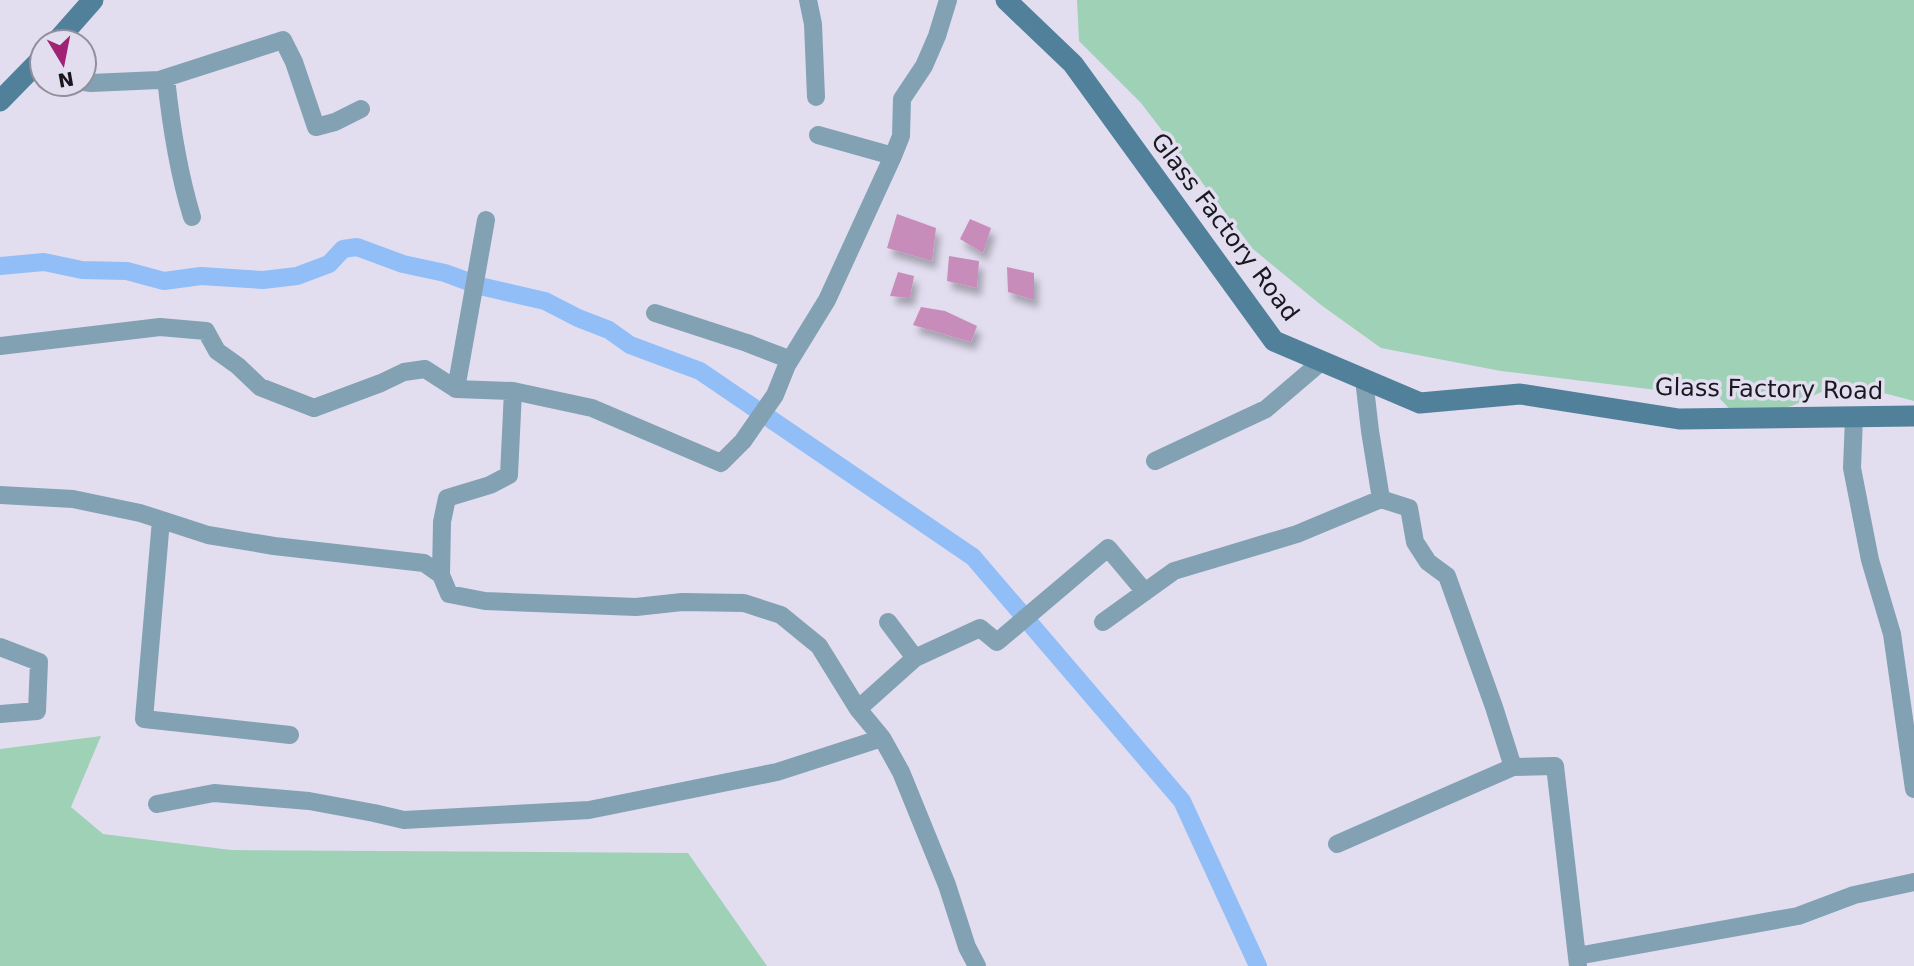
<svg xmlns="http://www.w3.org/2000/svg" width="1914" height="966" font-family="'DejaVu Sans',sans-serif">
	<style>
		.green { fill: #9fd1b7 }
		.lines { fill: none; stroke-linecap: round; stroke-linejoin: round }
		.canal { stroke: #92bef8; stroke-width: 18 }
		.building { fill: #c88cbb; filter: url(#shadow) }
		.street { stroke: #82a1b2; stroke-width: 18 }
		.secondary { stroke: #51819a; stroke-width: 21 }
		.labels { text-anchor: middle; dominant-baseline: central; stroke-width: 7; stroke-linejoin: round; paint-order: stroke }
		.street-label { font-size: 24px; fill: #19181e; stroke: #e2def0 }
	</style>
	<defs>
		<filter id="shadow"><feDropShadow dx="4.5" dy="8" stdDeviation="3.5" flood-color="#0004"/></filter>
	</defs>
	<rect width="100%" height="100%" fill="#e2def0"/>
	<path class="green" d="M1077,0H1914V401L1842,382L1792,406L1738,418L1708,386L1673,392L1501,371L1381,348L1321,305L1253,249L1141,103L1079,41Z
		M101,736L71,807L103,834L231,850L688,853L767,966H0V749Z"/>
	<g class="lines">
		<path class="canal" d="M0,266L44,262L82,270L127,271L164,281L201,276L263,280L297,276L329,264L343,249L357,247L403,264L445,273L480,286L545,301L578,318L609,330L630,345L700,371L973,557L1182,801L1258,966"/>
	</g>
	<path class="building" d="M897,214L936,228L932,261L887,248Z
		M970,219L991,228L983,253L960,239Z
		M949,256L979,261L977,288L947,281Z
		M1007,267L1034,273V300L1008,292Z
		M898,272L914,276L910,298L890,296Z
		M921,307L945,311L977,326L971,342L913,325Z"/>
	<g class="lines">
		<path class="street" d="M808,0L813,24L816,97
			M166,78C171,126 178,171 192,217
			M84,82L91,83L159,80L283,40L294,62L316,127L335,122L361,109
			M818,135L893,156
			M0,346L160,327L206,331L217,351L238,366L260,387L314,408L381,383L404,372L425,369L456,389L513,391L592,408L721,463L743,441L775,395L787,365L783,357L747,343L655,313
			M787,365L827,300L893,156L901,136L902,99L924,66L937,36L948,0
			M1364,379L1370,431L1381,499L1409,508L1415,542L1428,562L1447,576L1494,707L1513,767L1555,766L1578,966
			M456,389L486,220
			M1854,417L1852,468L1870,560L1892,634L1914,789
			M1155,461L1266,409L1321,362
			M0,495L73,499L140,513L208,535L274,546L424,563L441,575L449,594L485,601L636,607L682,602L744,603L781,615L819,646L858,709L882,738L901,772L947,885L967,947L977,966
			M161,520L144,719L290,735
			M441,575L442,522L447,498L490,485L509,475L513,391
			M888,622L915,658
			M1103,622L1174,571L1297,534L1381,499
			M0,647L39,662L37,711L0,714
			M858,709L915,658L980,628L997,642L1108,548L1145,592
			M157,804L214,793L309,801L374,813L404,820L589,810L777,772L882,738
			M1337,844L1513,767
			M1577,956L1798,916L1854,895L1914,882"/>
		<path class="secondary" d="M1006,0L1073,64L1274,341L1420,403L1520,394L1679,419L1914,416
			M56,42L93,0
			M0,101L42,58"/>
	</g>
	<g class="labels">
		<g class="street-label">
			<text transform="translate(1225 227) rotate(53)">Glass Factory Road</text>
			<text transform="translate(1769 389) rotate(1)">Glass Factory Road</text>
		</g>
	</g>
	<g transform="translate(63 63) rotate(170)"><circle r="33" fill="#e2def0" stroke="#928f9c" stroke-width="2"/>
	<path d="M0-5L12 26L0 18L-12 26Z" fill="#a12274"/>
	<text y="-10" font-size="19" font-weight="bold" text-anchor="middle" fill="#19181e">N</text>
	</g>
</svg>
